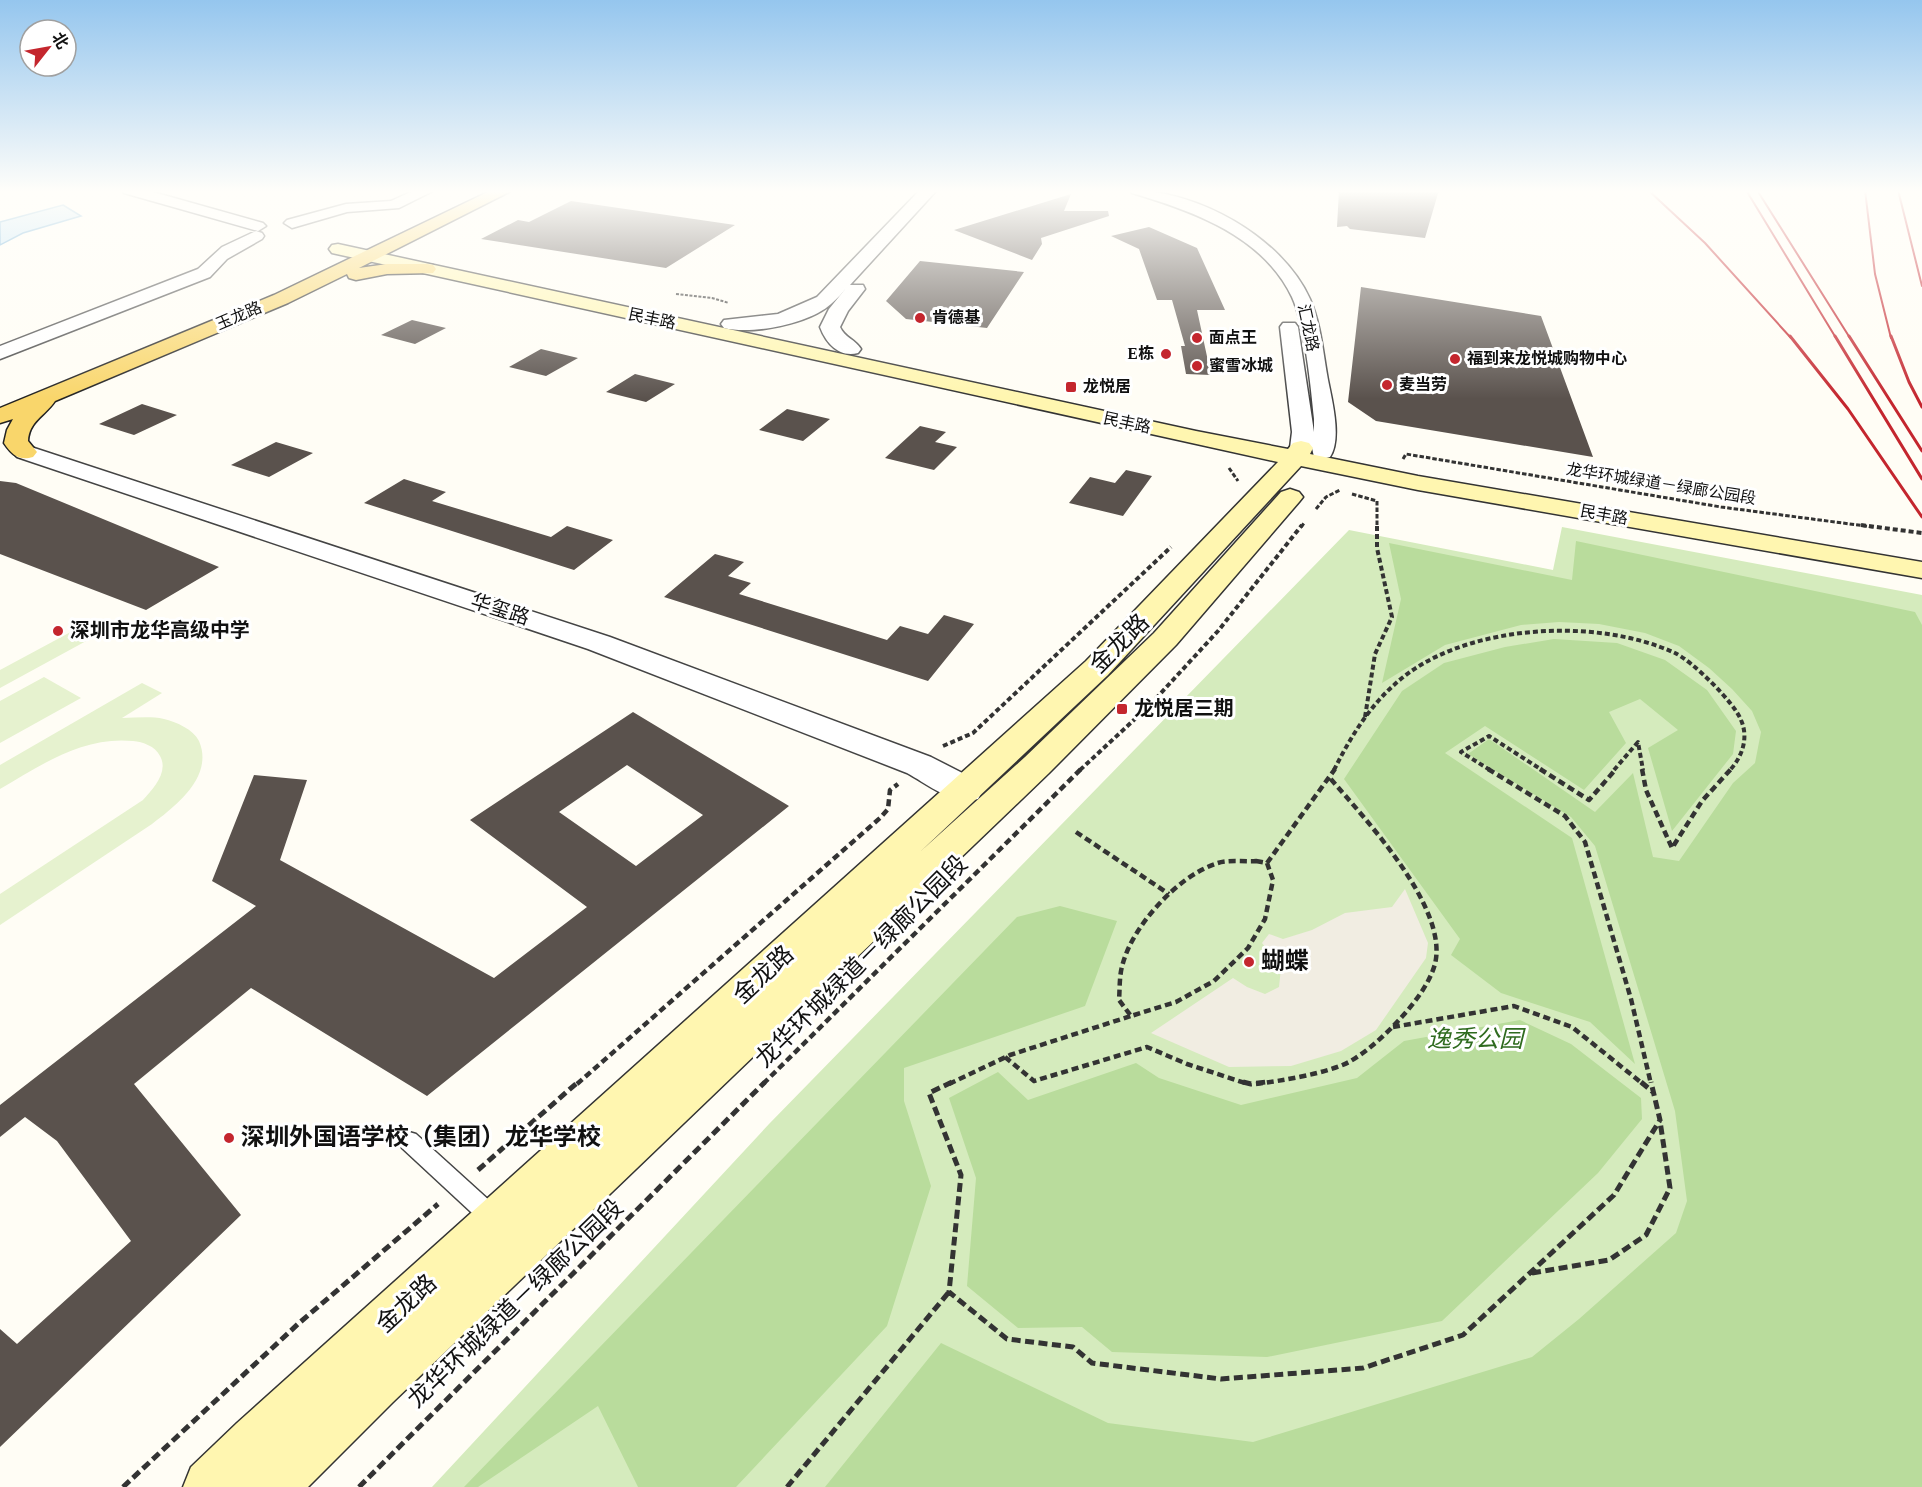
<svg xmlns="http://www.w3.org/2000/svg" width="1922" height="1487" font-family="Spectral,'Noto Sans SC',serif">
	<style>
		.green { fill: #d5ebbd }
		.forest { fill: #b9dc9c }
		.pitch { fill: #e6f2cf }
		.plaza { fill: #f1ede2 }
		.water { fill: #b9e0f7; stroke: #3f96cf; stroke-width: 1.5 }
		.building { fill: #5a524d; fill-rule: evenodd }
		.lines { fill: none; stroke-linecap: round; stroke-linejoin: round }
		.service-casing { stroke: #444; stroke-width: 3 }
		.minor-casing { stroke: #444; stroke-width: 3 }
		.tertiary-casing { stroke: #444; stroke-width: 3 }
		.secondary-casing { stroke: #333; stroke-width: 3 }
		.primary-casing { stroke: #222; stroke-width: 3 }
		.path-far4 { stroke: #333; stroke-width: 2; stroke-dasharray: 3 1.5; stroke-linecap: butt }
		.path-far3 { stroke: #333; stroke-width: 3; stroke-dasharray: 4.5 2; stroke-linecap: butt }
		.path-far2 { stroke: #333; stroke-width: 4; stroke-dasharray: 5 3; stroke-linecap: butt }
		.path-far1 { stroke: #333; stroke-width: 4.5; stroke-dasharray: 7 4; stroke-linecap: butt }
		.path { stroke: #333; stroke-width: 5; stroke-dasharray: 9 4.5; stroke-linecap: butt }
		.service { fill: #fff; fill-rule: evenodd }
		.minor { fill: #fff; fill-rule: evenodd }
		.tertiary { fill: #fff; fill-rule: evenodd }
		.secondary { fill: #fff6b0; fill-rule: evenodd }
		.primary { fill: #f9d66b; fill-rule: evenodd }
		.rail-far1 { stroke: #c4262e; stroke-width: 2 }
		.rail { stroke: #c4262e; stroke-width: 3 }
		.poi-dot { fill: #c4262e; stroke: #fff; stroke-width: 2 }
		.labels { text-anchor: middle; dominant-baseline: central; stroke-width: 6; stroke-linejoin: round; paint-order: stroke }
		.far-street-label { font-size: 16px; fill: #111; stroke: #fff }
		.far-poi-label { font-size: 16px; font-weight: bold; fill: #111; stroke: #fff; text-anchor: start }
		.street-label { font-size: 20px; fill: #111; stroke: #fff }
		.poi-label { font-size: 20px; font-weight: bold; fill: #111; stroke: #fff; text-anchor: start }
		.near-street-label { font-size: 24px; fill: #111; stroke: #fff }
		.near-poi-label { font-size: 24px; font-weight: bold; fill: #111; stroke: #fff; text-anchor: start }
		.near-park-label { font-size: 24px; font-style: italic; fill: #2f6b1f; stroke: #fff }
	</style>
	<rect width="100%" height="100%" fill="#fffdf5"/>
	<path class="green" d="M1562,527L1922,595V1487H432L769,1124L1349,530L1553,570Z"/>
	<path class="forest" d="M1576,541L1915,612L1922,625V1487H825L941,1343L1108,1423L1253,1442L1532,1357L1579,1319L1676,1233L1687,1201L1675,1111L1595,846L1571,817L1468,754L1489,739L1595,812L1633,773L1653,857L1679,861L1733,783L1755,763L1761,732L1752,711L1732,689L1709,668L1679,646L1645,633L1599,624L1559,622L1521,625L1445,645L1382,683L1401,599L1389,543L1572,580Z
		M1554,639L1617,643L1665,660L1707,690L1736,731L1733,754L1672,831L1648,748L1678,730L1640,699L1609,712L1626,743L1584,790L1485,726L1445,753L1572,838L1635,1064L1590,1022L1501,993L1451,955L1460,939L1344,779L1402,691L1444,663L1505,647Z
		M1060,906L1117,921L1085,1006L904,1068V1101L931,1186L887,1326L736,1487H638L598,1406L478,1487H464L1017,917Z
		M1520,1020L1571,1044L1641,1098L1642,1119L1598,1173L1442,1321L1267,1357L1112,1352L1082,1327L1018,1328L967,1286L976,1178L949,1098L998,1072L1028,1100L1136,1063L1159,1078L1241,1105L1357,1078L1404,1041Z"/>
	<path class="pitch" d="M93,620L110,628L0,688V670Z
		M44,677L81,698L0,743V701Z
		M142,683L162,693L122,718C136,718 150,716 164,719C176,722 193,729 199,741C214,776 177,805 152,824L0,925V894L143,800C153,789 169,772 160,756C155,746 143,742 133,741C83,736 41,765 0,789V765Z"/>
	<path class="plaza" d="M1405,889L1428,943L1426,958L1376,1030L1341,1051L1291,1066L1229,1067L1151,1033L1233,978L1247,987L1265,994L1279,987L1281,968L1262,943L1269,934L1283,939L1312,930L1345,913L1392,907Z"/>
	<path class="water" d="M63,205L81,216L23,233L0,245V222Z"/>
	<path class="building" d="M1339,190H1439L1425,238L1350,229L1347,226L1337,227Z
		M1071,194L1064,211H1108L1109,216L1041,238L1042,244L1032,260L954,230Z
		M571,201L605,206L735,225L666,268L481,239L518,220L529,222Z
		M1149,227L1197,248L1225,310H1197L1211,375L1186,374L1181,346H1185L1172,300H1157L1139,249L1111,236Z
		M920,261L1024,272L987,328L906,319L886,301Z
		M1361,287L1541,316L1593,457L1376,421L1348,402Z
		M412,320L446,328L415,344L381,335Z
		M541,349L578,358L546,376L509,367Z
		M635,374L675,384L646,402L606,392Z
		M142,404L177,415L134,435L99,424Z
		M787,409L830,419L803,441L759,430Z
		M920,426L946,432L935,442L957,447L934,470L885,458Z
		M276,442L313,453L269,477L231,465Z
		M1126,470L1152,476L1123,516L1069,503L1090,477L1115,483Z
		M404,479L446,492L432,501L551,537L567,526L613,540L574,570L364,503Z
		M0,481L16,483L219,567L146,610L0,554Z
		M715,554L744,562L728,576L751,583L739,594L887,640L900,626L928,634L944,615L974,624L928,681L664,597Z
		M633,712L789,806L427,1096L251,988L134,1084L241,1215L0,1447V1329L17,1344L131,1241L57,1141L25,1117L0,1137V1105L256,906L212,881L254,775L307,780L280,860L494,978L587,907L470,820ZM627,765L703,815L636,866L559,812Z"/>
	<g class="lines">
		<g class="service-casing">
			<path id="service" d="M409,1132L416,1134L501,1211L504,1218L501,1225L493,1229L485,1225L402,1148L399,1141L402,1134Z"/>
		</g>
		<g class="minor-casing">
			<path id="minor" d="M122,190H146L263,223L266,226L258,231L124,193Z
				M415,190H435L399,208L347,212L292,228L284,223L287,220L346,204L391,201Z
				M1130,190C1197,190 1282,237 1310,299C1321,324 1323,353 1328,380C1332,400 1342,439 1330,457L1322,459L1314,457L1312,448L1309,453L1301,454L1293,453L1290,448L1292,432L1280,327L1283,323H1295L1298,327L1314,432V419C1311,388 1305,325 1292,297C1263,236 1193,211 1132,193Z
				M256,231L262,233L264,236L262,239L227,259L210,277L0,359V346L198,269L222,247Z"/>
		</g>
		<g class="tertiary-casing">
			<path id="tertiary" d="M920,190H937L850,285H863L865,289L848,311L840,327C845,338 855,339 861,349L858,353C839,358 826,343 820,327L829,309L847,287C842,293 837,299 831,304C809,324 752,335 724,328L721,324L724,320L778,314L817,297Z
				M25,445L610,637L931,757L978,781L983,790L978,799C953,806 929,785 907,773L588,649L17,457L13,452L17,447Z"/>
		</g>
		<g class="secondary-casing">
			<path id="secondary" d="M338,244L1196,431L1288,449L1293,443L1301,441L1309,443L1313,448L1310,454L1418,476L1922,562V578L1418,490L1301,466L1108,675L921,851L1025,757L1154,633L1281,492L1290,489L1299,492L1303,497L1299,502L1176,645L1049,773L393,1402L308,1487H183L191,1467L237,1423L1086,661L1278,462L332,253L329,249L332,245Z"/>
		</g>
		<g class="primary-casing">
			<path id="primary" d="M492,190H513L359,268L387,264H427L433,265L436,269L433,273L387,274L356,280L349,278L347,274L288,303L55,401C45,416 29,421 28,441L37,452L33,457C19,461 12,455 4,443L7,430L13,419L0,423V408L274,295Z"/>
		</g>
		<path class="path-far4" d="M676,294L712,298L729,303"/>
		<path class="path-far3" d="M1403,459L1406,454L1721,507L1873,527
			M1229,468L1238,481
			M1352,494L1377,501V527
			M1316,509L1326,497L1340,490
			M1301,527L1305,522"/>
		<path class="path-far2" d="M1861,525L1922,533
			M1365,717L1375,654L1392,617L1377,548V525
			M943,746L973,733L1171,547
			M1080,770L1149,706L1218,631L1302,525
			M1334,770C1349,740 1368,708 1394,685C1459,624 1595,616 1675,653C1692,661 1734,702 1741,720C1749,738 1742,757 1730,770
			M1490,770L1461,752L1489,736L1542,770
			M1614,770L1638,742L1643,770"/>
		<path class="path-far1" d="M1488,769L1565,816L1585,842L1631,999L1651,1084
			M1540,769L1589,800L1616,769
			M1642,769L1646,790L1672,848L1702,801L1731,769
			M1076,832L1169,894
			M1256,861L1267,863L1273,880L1265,919L1248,948L1214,981L1176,1002L1131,1016L1119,1000C1120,988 1119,975 1123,963C1133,926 1177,877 1215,864C1227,859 1243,862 1256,861Z
			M1267,863L1335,769
			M1393,1027L1514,1006L1572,1027L1643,1084
			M1005,1057L1034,1081L1147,1047L1187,1064L1248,1084
			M577,1084L880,818L888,809L890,790L898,784
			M763,1084L1081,769
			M949,1084L1010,1055L1131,1016
			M1256,1084C1281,1081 1328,1073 1349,1062C1368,1051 1384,1036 1398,1021C1413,1005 1429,985 1435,964C1449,907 1364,818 1330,778"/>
		<path class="path" d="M952,1082L929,1093L961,1175L949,1292L1007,1339L1073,1347L1092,1363L1221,1379L1363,1368L1463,1335L1614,1195L1660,1120L1651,1082
			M1243,1082L1251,1084L1266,1082
			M1641,1082L1653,1092
			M478,1170L578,1082
			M1532,1273L1609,1260L1646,1235L1670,1188L1660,1121
			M123,1487L298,1324L438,1204
			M359,1487L765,1082
			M787,1487L949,1292"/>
		<use href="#service" class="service"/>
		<use href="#minor" class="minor"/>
		<use href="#tertiary" class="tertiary"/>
		<use href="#secondary" class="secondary"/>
		<use href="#primary" class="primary"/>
		<path class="rail-far1" d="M1648,190L1705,243L1791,338
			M1746,190L1836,338
			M1757,190L1850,338
			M1865,190L1875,274L1891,338
			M1898,190L1922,286"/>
		<path class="rail" d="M1790,336L1848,409L1922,517
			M1835,336L1922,479
			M1849,336L1922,451
			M1891,336L1909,382L1922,407"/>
	</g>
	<linearGradient id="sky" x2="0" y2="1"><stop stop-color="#95c6ee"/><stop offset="0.48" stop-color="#fffefa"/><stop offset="1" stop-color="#fffefa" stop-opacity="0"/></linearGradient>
	<rect width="1922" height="399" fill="url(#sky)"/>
	<g class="poi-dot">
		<circle cx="920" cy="318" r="6"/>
		<circle cx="1197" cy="338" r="6"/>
		<circle cx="1166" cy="354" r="6"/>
		<circle cx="1455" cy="359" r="6"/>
		<circle cx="1197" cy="366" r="6"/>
		<circle cx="1387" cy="385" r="6"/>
		<rect x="1065" y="381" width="12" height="12" rx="3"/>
		<circle cx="58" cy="631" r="6"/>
		<rect x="1116" y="703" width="12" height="12" rx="3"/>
		<circle cx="1249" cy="962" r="6"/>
		<circle cx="229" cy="1138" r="6"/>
	</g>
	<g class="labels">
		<g class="far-street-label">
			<text transform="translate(239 316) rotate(-23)">玉龙路</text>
			<text transform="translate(652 319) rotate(12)">民丰路</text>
			<text transform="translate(1308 328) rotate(78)">汇龙路</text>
			<text transform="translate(1127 423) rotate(12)">民丰路</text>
			<text transform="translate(1661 484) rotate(9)">龙华环城绿道－绿廊公园段</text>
			<text transform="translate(1604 515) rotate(10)">民丰路</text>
		</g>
		<g class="far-poi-label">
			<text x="932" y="318">肯德基</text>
			<text x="1209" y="338">面点王</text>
			<text x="1154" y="354" text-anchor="end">E栋</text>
			<text x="1467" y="359">福到来龙悦城购物中心</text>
			<text x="1209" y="366">蜜雪冰城</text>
			<text x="1399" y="385">麦当劳</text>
			<text x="1083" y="387">龙悦居</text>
		</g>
		<g class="street-label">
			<text transform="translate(500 610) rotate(18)">华玺路</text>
		</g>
		<g class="poi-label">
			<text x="70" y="631">深圳市龙华高级中学</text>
			<text x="1134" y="709">龙悦居三期</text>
		</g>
		<g class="near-street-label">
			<text transform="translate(1120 644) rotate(-45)">金龙路</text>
			<text transform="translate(862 962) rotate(-45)">龙华环城绿道－绿廊公园段</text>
			<text transform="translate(764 975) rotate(-43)">金龙路</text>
			<text transform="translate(407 1304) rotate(-43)">金龙路</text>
			<text transform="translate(516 1304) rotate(-44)">龙华环城绿道－绿廊公园段</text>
		</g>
		<g class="near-poi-label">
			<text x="1261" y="962">蝴蝶</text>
			<text x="241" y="1138">深圳外国语学校（集团）龙华学校</text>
		</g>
		<g class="near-park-label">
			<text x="1475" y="1040">逸秀公园</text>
		</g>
	</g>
	<g transform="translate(48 48) rotate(59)"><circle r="28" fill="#ffffff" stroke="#a0a0a0" stroke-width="1.5"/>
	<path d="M0-4.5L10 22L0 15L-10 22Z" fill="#c4262e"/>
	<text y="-9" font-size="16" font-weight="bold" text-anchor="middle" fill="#111111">北</text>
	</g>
</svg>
